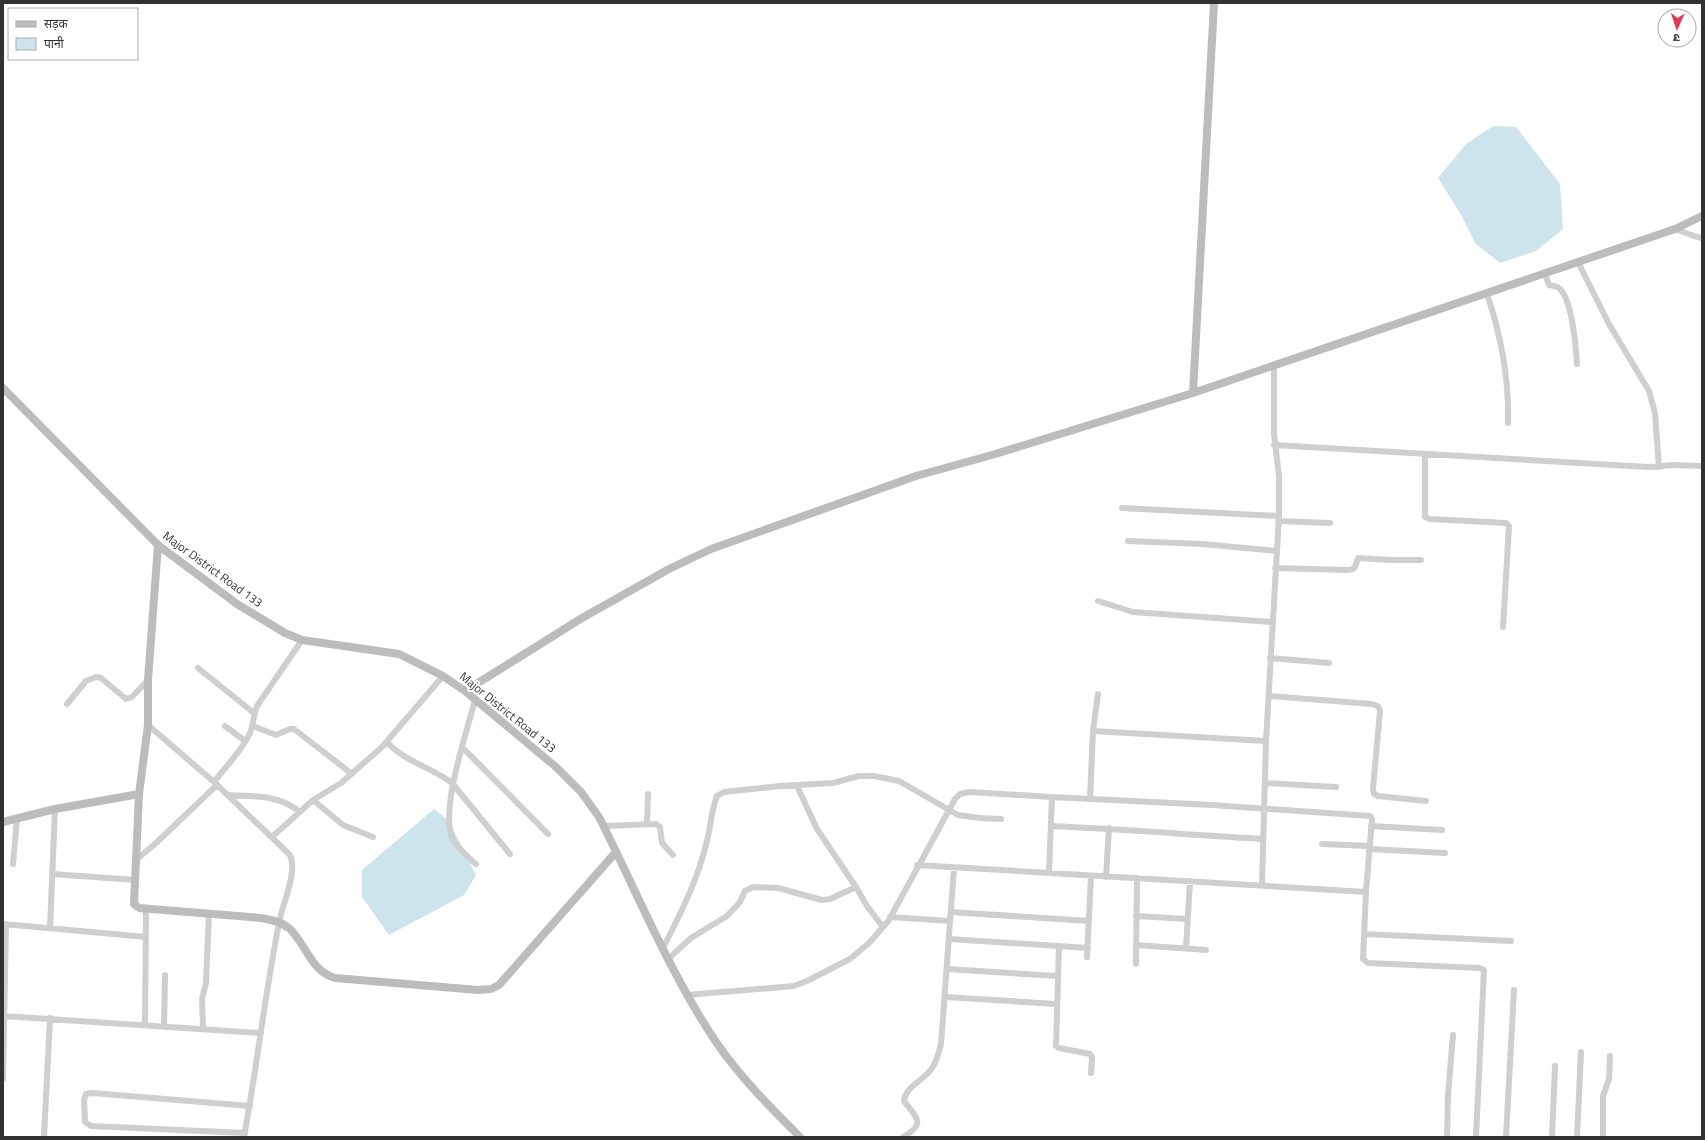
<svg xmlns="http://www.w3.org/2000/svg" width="1705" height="1140" font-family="'Titillium Web','Noto Sans Devanagari',sans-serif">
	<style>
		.water { fill: #cde4ed }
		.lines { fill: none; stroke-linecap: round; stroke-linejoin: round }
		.street { stroke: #cfcfcf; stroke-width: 6 }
		.secondary { stroke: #bcbcbc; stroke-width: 8 }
		.labels { text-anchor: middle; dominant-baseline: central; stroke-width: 4; stroke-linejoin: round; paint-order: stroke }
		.street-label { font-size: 12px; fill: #323232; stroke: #fff }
	</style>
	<rect width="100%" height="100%" fill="#fff"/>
	<path class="water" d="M1493,126L1516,127L1560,184L1563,229L1536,251L1500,263L1475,243L1460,213L1438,178L1466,144Z
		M434,809L449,821L476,875L464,895L389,935L362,897V870Z"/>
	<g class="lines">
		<path class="street" d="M1675,229L1694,236L1702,238
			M1578,262L1609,324L1649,391L1655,413L1659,467
			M1545,274L1549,285C1553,286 1558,286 1560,289C1572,300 1576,348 1577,364
			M1487,294C1501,335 1509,379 1508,423
			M1274,445L1648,467L1674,465L1702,466
			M1425,454V517L1430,519L1506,523L1509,526L1503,627
			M1122,508L1279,516
			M1278,521L1330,523
			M1128,541L1203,544L1277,551
			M1275,568L1348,570C1357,569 1355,565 1358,558L1391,560H1421
			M1098,601L1133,612L1272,622
			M1270,658L1329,663
			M198,668L254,713
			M1269,696L1372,704L1378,706L1380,711L1373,789L1374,794L1378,796L1426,801
			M475,700C467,732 439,811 453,840C458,849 468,857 476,864
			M67,704L86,681L96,677L101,678L126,699L132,697L148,680
			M148,725L214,782L290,855C298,872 282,905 279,923C265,994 257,1066 244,1137
			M225,726L245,741
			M253,726L276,735L290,729H294L352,774
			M1093,731L1266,741
			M387,742C405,762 431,767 452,783L510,854
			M462,747L548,834
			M214,782C226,766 242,751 250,733C254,724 253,715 257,706L302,640
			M1265,783L1336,787
			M797,786L817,829L856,887L867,906L883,927
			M229,795C255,797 278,794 300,812
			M1090,799L1093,731L1098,694
			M313,800L341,783L382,747L443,676
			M647,824L648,794
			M604,826L656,824L660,827L662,843L673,855
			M1052,826C1122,829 1192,835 1263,839
			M1371,826L1442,830
			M272,837L313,800L343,825L373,837
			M1322,844L1370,846
			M1369,849L1445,853
			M137,859L156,843L217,785
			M13,864L17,818
			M917,865L1366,892
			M1049,873L1052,797L1212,805L1370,816L1372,819L1366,892L1363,959L1368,963L1479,968L1484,970L1476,1137
			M52,874L136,880
			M1106,877L1109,828
			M1262,885L1266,741L1279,516V476L1274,434V367
			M951,912L1089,921
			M1136,916L1187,919
			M890,917L950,921
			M3,924L146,937
			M50,928L55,809
			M1364,934L1511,941
			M949,939L1088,948
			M1136,945L1206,950
			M1059,946L1056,1046L1059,1048L1090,1054L1092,1057L1091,1073
			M663,948C681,913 698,879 707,841C711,826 711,811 717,796L724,792L780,786L833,783L859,776H874L899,781L958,815L980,818L1001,819
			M1186,948L1190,881
			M1087,957L1091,876
			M668,959L691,938L727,916L740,902L745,891L753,887L778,888L822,900L830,899L856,887
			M1136,964L1137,878
			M947,969L1057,976
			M687,995L794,986L807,981L850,959L870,942L889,920L955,799L960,794L969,792L1052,797
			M945,997L1056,1004
			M3,1016L261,1033
			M145,1025L146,909
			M164,1027L165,975
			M203,1028L202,999L206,983L209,913
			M3,1079L6,924
			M245,1133L91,1126L85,1122L84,1100L86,1094L92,1093L250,1106
			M44,1137L50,1018
			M903,1137C928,1123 915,1117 904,1101C906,1085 924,1081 932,1068C937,1061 939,1052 941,1044L954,868
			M1447,1137L1448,1095L1453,1035
			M1506,1137L1514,990
			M1552,1137L1555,1066
			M1577,1137L1581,1052
			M1603,1137V1096L1609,1079L1610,1056"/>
		<path class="secondary" d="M3,388L158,545L237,604L285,633L302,640L399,654L443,676L465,691L556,767L581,792L599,817C637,892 669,972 716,1042C740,1077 771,1108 800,1137
			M1193,393L1214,3
			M158,545L148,680V725L139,794L134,904L139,908L261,918C272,920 282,922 290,929C307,946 311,971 335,978L478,990L491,989L499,985L616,852
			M465,691L582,618L669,569L711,549L916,476L992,455L1193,393L1675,229L1702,216
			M3,822L55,809L139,794"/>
	</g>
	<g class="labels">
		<g class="street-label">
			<text transform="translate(213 569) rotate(36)">Major District Road 133</text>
			<text transform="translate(508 712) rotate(39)">Major District Road 133</text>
		</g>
	</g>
	<rect width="1705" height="1140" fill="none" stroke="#323232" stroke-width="8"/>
	<rect x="8" y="8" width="130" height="52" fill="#ffffff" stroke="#adadad"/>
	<rect x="16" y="21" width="20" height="6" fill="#bcbcbc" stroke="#adadad"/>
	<text x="44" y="28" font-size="12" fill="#323232">सड़क</text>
	<rect x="16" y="38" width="20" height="12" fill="#cde4ed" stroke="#adadad"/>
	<text x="44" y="48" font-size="12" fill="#323232">पानी</text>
	<g transform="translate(1677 28) rotate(183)"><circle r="19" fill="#ffffff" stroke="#adadad"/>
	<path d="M0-3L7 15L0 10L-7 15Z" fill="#e63654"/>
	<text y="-6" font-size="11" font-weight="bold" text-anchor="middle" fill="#323232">उ</text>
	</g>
</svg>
